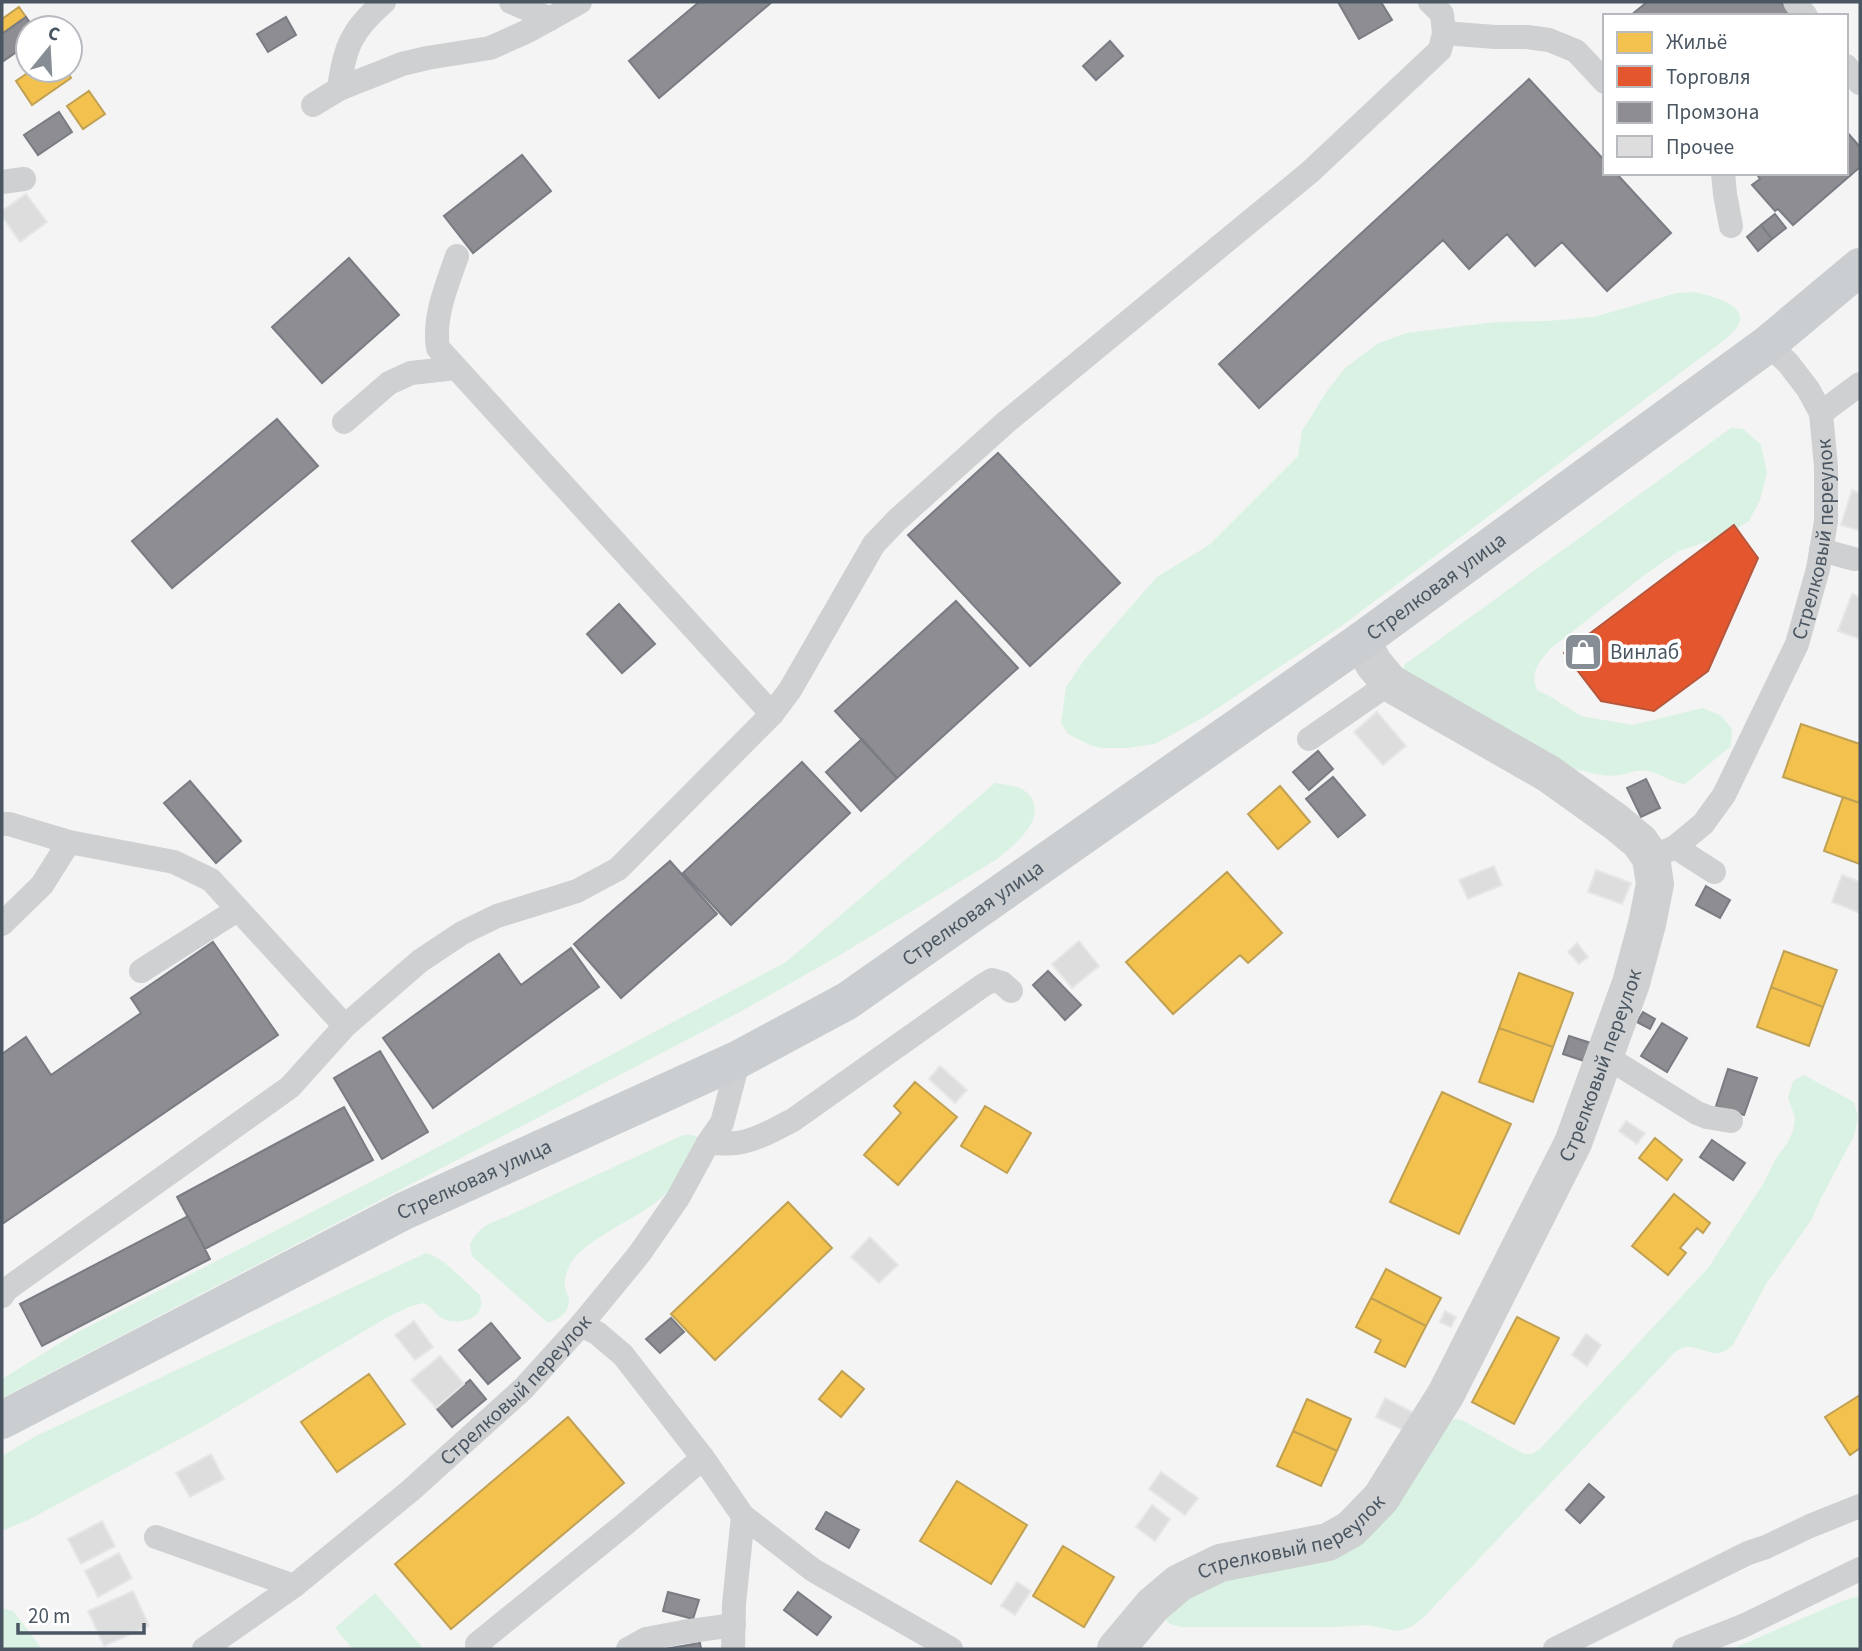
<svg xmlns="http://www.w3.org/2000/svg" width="1862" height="1651" font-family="'Source Sans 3',sans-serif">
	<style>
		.green { fill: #d9f2e3 }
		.homes { fill: #f2c14e; stroke: #c0a154; stroke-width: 2 }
		.shops { fill: #e4572e; stroke: #b6573d; stroke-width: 2 }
		.industry { fill: #8d8d92; stroke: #797c83; stroke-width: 2 }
		.building { fill: #ddddde; stroke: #e5e6e7; stroke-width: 2 }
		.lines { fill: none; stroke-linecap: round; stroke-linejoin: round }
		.lane { stroke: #ced0d2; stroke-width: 24 }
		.street { stroke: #ced0d2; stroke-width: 38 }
		.primary { stroke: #caced1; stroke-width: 38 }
		.labels { text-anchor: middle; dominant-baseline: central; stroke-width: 7; stroke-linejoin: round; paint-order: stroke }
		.street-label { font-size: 21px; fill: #4a5661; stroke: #fff }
		.poi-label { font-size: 21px; fill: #4a5661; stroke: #fff; text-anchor: start }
	</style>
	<rect width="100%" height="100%" fill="#f4f4f4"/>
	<path class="green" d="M1692,292C1706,294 1750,304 1738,325C1736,330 1730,334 1727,338L1340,627L1204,717L1155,744L1127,748H1100L1090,745L1068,734L1061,723L1066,687L1085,659L1157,577L1209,545L1298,456L1302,431L1327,391L1345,368L1379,343L1407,333L1496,322L1548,321L1594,317L1677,293Z
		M1731,428L1743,429L1761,445L1767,473L1760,500L1749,521L1724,536L1679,551L1643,576L1550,649C1538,664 1530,671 1537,690L1551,697L1581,716L1632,725L1703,708L1721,716L1732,729L1731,746L1685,784C1672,783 1661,773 1647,771C1637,769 1629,773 1620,775C1605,778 1589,772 1574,769L1403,671L1405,664L1411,660Z
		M995,783C1002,784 1010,785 1017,787C1024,789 1030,794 1033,801C1042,825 1012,846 997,859L840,955L740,1012L2,1398V1379L78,1332L423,1155L786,962Z
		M1804,1075L1854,1102L1858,1117L1854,1136L1820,1200L1812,1219L1766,1284L1733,1345C1713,1363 1707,1346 1686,1347C1682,1347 1679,1350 1675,1352L1422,1619L1411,1627L1397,1631L1368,1625L1335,1627H1182L1170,1624L1166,1620L1168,1610L1227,1574L1336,1552L1449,1423L1455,1419L1462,1420L1524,1454H1532L1540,1449L1708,1268L1762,1186L1775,1160L1788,1142L1793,1131L1795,1117L1788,1098L1793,1081Z
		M683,1135H693L699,1138C692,1152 682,1176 673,1186C648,1216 603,1228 576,1256C569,1263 564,1276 565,1286C565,1291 569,1296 569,1301C569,1312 557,1322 547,1322L472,1256L470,1244C479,1227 489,1223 506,1217Z
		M426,1253C443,1257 466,1283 480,1295C480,1299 482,1303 481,1306C478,1322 453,1325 442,1318C436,1314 432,1308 424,1303L411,1306L386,1318L202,1427L30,1519L2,1531V1456L36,1436Z
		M375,1593L422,1647L419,1649H353L335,1628Z
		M1860,1596V1645L1855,1649H1732L1845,1600Z
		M2,1608L13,1611L42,1649H2Z"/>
	<path class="homes" d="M19,7L26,17L3,33L2,30V19Z
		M32,70H66L71,78L32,105L16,81Z
		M89,91L105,114L83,129L67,106Z
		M1801,724L1860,744V803L1783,777Z
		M1280,786L1310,822L1278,849L1248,814Z
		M1843,797L1860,803V864L1824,851Z
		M1227,872L1282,933L1248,963L1240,955L1173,1014L1126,962Z
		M1784,951L1837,970L1823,1007L1771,987Z
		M1519,973L1573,993L1553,1047L1499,1028Z
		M1771,987L1823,1007L1809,1046L1757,1027Z
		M1499,1028L1553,1047L1533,1102L1479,1082Z
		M915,1082L957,1117L898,1185L864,1155L901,1113L894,1106Z
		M1442,1092L1511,1124L1459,1234L1390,1202Z
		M985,1106L1031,1133L1007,1173L961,1146Z
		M1655,1138L1682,1160L1667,1180L1639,1158Z
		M1674,1194L1710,1223L1703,1233L1697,1228L1680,1248L1686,1253L1668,1275L1632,1246Z
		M788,1202L832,1248L715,1360L671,1314Z
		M1386,1269L1441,1298L1426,1326L1371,1298Z
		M1371,1298L1426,1326L1405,1367L1375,1352L1381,1340L1356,1327Z
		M1517,1317L1559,1338L1514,1424L1472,1402Z
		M842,1371L864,1389L841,1417L819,1399Z
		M369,1374L405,1424L337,1472L301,1422Z
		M1860,1395V1448L1850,1455L1825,1417Z
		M1307,1399L1351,1419L1337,1451L1293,1431Z
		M568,1417L624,1483L451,1629L395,1564Z
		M1293,1431L1337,1451L1321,1486L1277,1466Z
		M957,1481L1027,1525L991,1584L920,1541Z
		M1063,1546L1114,1577L1084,1627L1033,1596Z"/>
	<path class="shops" d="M1734,525L1758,558L1708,671L1654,711L1601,701L1564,653Z"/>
	<path class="industry" d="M699,2H772L659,98L629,61Z
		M1338,2H1381L1392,20L1359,39Z
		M1647,2H1781L1793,16H1630Z
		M26,17L34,28H28V44L2,62V34Z
		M286,17L296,35L268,52L257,34Z
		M1110,41L1123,56L1096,80L1083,66Z
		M1529,79L1605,161V173H1616L1671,233L1607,291L1562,242L1535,266L1507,234L1469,269L1443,240L1259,408L1219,364Z
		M59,112L72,132L38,155L24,135Z
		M1846,131L1860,147V167L1793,225L1778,209L1775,211L1752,185L1760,179L1756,173H1846Z
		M522,155L551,191L473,253L444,216Z
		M1775,214L1786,228L1772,239L1761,225Z
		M1761,225L1772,239L1758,251L1747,237Z
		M349,258L399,315L322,383L272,327Z
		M277,419L318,466L172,588L132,541Z
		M998,453L1120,583L1030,666L908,535Z
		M956,601L1018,668L897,778L835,711Z
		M619,604L655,644L622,673L587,634Z
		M862,739L897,778L861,811L826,772Z
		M1318,751L1333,769L1309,790L1293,772Z
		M802,762L850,813L731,925L683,873Z
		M1333,777L1365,815L1338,837L1306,799Z
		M1646,779L1660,808L1641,817L1627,788Z
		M190,781L241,841L216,863L164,803Z
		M670,861L717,914L621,998L574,944Z
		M1706,886L1730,900L1720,918L1696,905Z
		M213,942L278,1035L2,1224V1054L26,1037L51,1075L141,1013L131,998Z
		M571,948L599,987L433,1108L383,1038L499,954L521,985Z
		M1048,971L1081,1005L1065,1020L1033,985Z
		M1643,1012L1655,1019L1650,1029L1637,1022Z
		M1662,1023L1687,1038L1667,1072L1641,1056Z
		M1569,1036L1597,1045L1590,1063L1563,1054Z
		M380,1051L428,1132L382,1159L334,1078Z
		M1728,1069L1757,1078L1744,1115L1716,1106Z
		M344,1107L373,1160L205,1249L177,1197Z
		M1712,1140L1745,1163L1733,1180L1700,1157Z
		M188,1216L210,1259L42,1346L20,1304Z
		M671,1318L684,1332L660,1353L646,1339Z
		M491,1323L520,1358L488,1384L459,1350Z
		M470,1380L486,1399L452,1427L436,1408Z
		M1589,1484L1604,1497L1580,1523L1566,1510Z
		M826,1512L859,1530L849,1548L816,1529Z
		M668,1592L699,1600L693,1619L663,1611Z
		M798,1592L831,1617L817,1635L784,1610Z
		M700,1643L701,1649H665Z"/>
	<path class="building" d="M26,194L47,222L20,242L2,216V211Z
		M1852,490L1860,493V524L1858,530L1841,525Z
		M1852,594L1860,597V639L1838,631Z
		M1377,712L1406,746L1383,765L1354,732Z
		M1494,866L1502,885L1468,899L1459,880Z
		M1596,870L1631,883L1622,904L1588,892Z
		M1842,875L1860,882V913L1832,902Z
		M1079,941L1099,966L1072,988L1052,964Z
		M1577,943L1588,957L1579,964L1568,952Z
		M940,1066L967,1090L955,1103L929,1079Z
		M1626,1121L1645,1133L1637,1144L1619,1131Z
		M870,1237L898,1265L879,1283L851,1257Z
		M1445,1311L1456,1317L1451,1327L1440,1322Z
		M414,1321L433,1347L415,1360L395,1335Z
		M1586,1334L1601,1345L1587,1366L1572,1355Z
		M440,1356L464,1384L436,1408L411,1380Z
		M1385,1398L1414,1413L1405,1431L1376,1417Z
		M211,1454L224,1479L190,1497L176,1473Z
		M1161,1472L1198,1498L1185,1515L1149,1489Z
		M1152,1505L1170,1519L1155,1541L1136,1527Z
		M102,1521L115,1546L81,1564L68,1539Z
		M119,1553L132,1578L98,1597L85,1571Z
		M1017,1582L1031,1591L1015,1615L1001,1606Z
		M133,1591L149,1626L104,1646L88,1611Z"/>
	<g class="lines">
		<g class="lane">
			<path d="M511,2L550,19"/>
			<path d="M1795,2L1806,16"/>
			<path d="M1444,33L1495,37H1527L1549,40L1576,51L1605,82"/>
			<path d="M1846,66L1860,83"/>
			<path d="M339,89C344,48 352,29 384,2"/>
			<path d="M313,105L339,89L402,64L427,58L490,48L528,31L580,2"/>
			<path d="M1723,173L1725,194L1731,226"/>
			<path d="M2,182L24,179"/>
			<path d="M457,256C447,285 433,317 438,348L772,714"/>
			<path d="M1821,413L1860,384"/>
			<path d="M344,422L389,383L411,373L456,368"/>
			<path d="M1821,550L1854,559"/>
			<path d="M1309,739L1390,683"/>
			<path d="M2,824H9L69,842L174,862L211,880L345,1026"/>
			<path d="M1675,847L1714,872"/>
			<path id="s1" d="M1651,858L1675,847L1703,824L1724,795L1797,644L1818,569L1826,521V467L1821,413L1808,389L1788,363L1768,344"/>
			<path d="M2,924L42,885L69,842"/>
			<path d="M141,971L237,910"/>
			<path d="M1605,1056L1697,1113L1707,1117L1731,1121"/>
			<path d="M708,1143C718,1143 727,1144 737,1143C757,1140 775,1129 793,1120L982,986L992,980L1002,983L1011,991"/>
			<path d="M2,1296L7,1289L290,1087L345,1026L420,961L462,933L497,916L577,891L618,869L772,714L790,690L874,544L897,520L1005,423L1310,172L1440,50L1444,33L1442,14L1430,2"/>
			<path d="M581,1325L597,1333L623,1355L703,1458L743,1516L813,1570L951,1649"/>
			<path d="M156,1537L294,1586"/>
			<path d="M477,1644L625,1524L703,1458"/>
			<path id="s2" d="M204,1649L294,1586L410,1491L524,1388L581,1325L618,1280L640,1253L678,1198L708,1143L722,1123L739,1059"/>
			<path d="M628,1649L646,1639L683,1632L734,1625"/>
			<path d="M733,1649L734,1604L743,1516"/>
			<path d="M1555,1649L1748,1553L1766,1547L1810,1526L1860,1506"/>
			<path d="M1684,1649L1743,1626L1860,1569"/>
		</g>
		<path class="street" id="s3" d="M1116,1649L1153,1605L1179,1583L1220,1563L1328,1542L1351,1529L1381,1498L1446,1394L1573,1143L1631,983L1647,924L1655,884L1651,858L1640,842L1616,822L1549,774L1390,683L1374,664L1361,641"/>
		<path class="primary" id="s4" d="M2,1420L404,1211L739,1059L847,1001L1361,641L1768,344L1860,267"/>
	</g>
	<defs>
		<g id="shop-square" transform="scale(2.0125)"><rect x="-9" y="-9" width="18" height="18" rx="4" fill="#868d94" stroke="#fff"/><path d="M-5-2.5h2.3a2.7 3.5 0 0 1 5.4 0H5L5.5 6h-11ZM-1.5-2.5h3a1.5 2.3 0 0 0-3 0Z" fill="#fff"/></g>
	</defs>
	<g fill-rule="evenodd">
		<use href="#shop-square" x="1583" y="652"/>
	</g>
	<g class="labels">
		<g class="street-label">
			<text stroke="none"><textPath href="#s1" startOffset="373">Стрелковый переулок</textPath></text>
			<text stroke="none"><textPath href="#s4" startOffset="1664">Стрелковая улица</textPath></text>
			<text stroke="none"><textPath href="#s4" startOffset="1097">Стрелковая улица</textPath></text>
			<text stroke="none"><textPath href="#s3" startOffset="803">Стрелковый переулок</textPath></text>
			<text stroke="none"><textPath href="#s4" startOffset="530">Стрелковая улица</textPath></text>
			<text stroke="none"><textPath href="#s2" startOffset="406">Стрелковый переулок</textPath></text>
			<text stroke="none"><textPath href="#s3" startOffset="215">Стрелковый переулок</textPath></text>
		</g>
		<g class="poi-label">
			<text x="1610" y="652">Винлаб</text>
		</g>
	</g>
	<rect width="1862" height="1651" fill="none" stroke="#4a5661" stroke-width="7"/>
	<rect x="1603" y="14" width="245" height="161" fill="#ffffff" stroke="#b7bbc0" stroke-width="2"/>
	<rect x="1617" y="32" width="35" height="21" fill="#f2c14e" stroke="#b7bbc0" stroke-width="2"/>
	<text x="1666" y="49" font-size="21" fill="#4a5661">Жильё</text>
	<rect x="1617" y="66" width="35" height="21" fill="#e4572e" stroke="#b7bbc0" stroke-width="2"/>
	<text x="1666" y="84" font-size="21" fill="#4a5661">Торговля</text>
	<rect x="1617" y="102" width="35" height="21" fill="#8d8d92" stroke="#b7bbc0" stroke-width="2"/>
	<text x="1666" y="119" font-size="21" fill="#4a5661">Промзона</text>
	<rect x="1617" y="136" width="35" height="21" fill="#ddddde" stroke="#b7bbc0" stroke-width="2"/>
	<text x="1666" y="154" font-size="21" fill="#4a5661">Прочее</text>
	<g transform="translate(49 49) rotate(18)"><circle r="33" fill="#ffffff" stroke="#b7bbc0" stroke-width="2"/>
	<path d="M0-5L12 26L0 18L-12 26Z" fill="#868d94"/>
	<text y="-10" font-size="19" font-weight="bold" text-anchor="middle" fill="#4a5661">С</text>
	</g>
	<path d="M18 1623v10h126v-10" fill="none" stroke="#4a5661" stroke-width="3.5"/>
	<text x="28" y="1623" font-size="21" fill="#4a5661" stroke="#ffffff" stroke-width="5" paint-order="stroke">20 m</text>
</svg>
